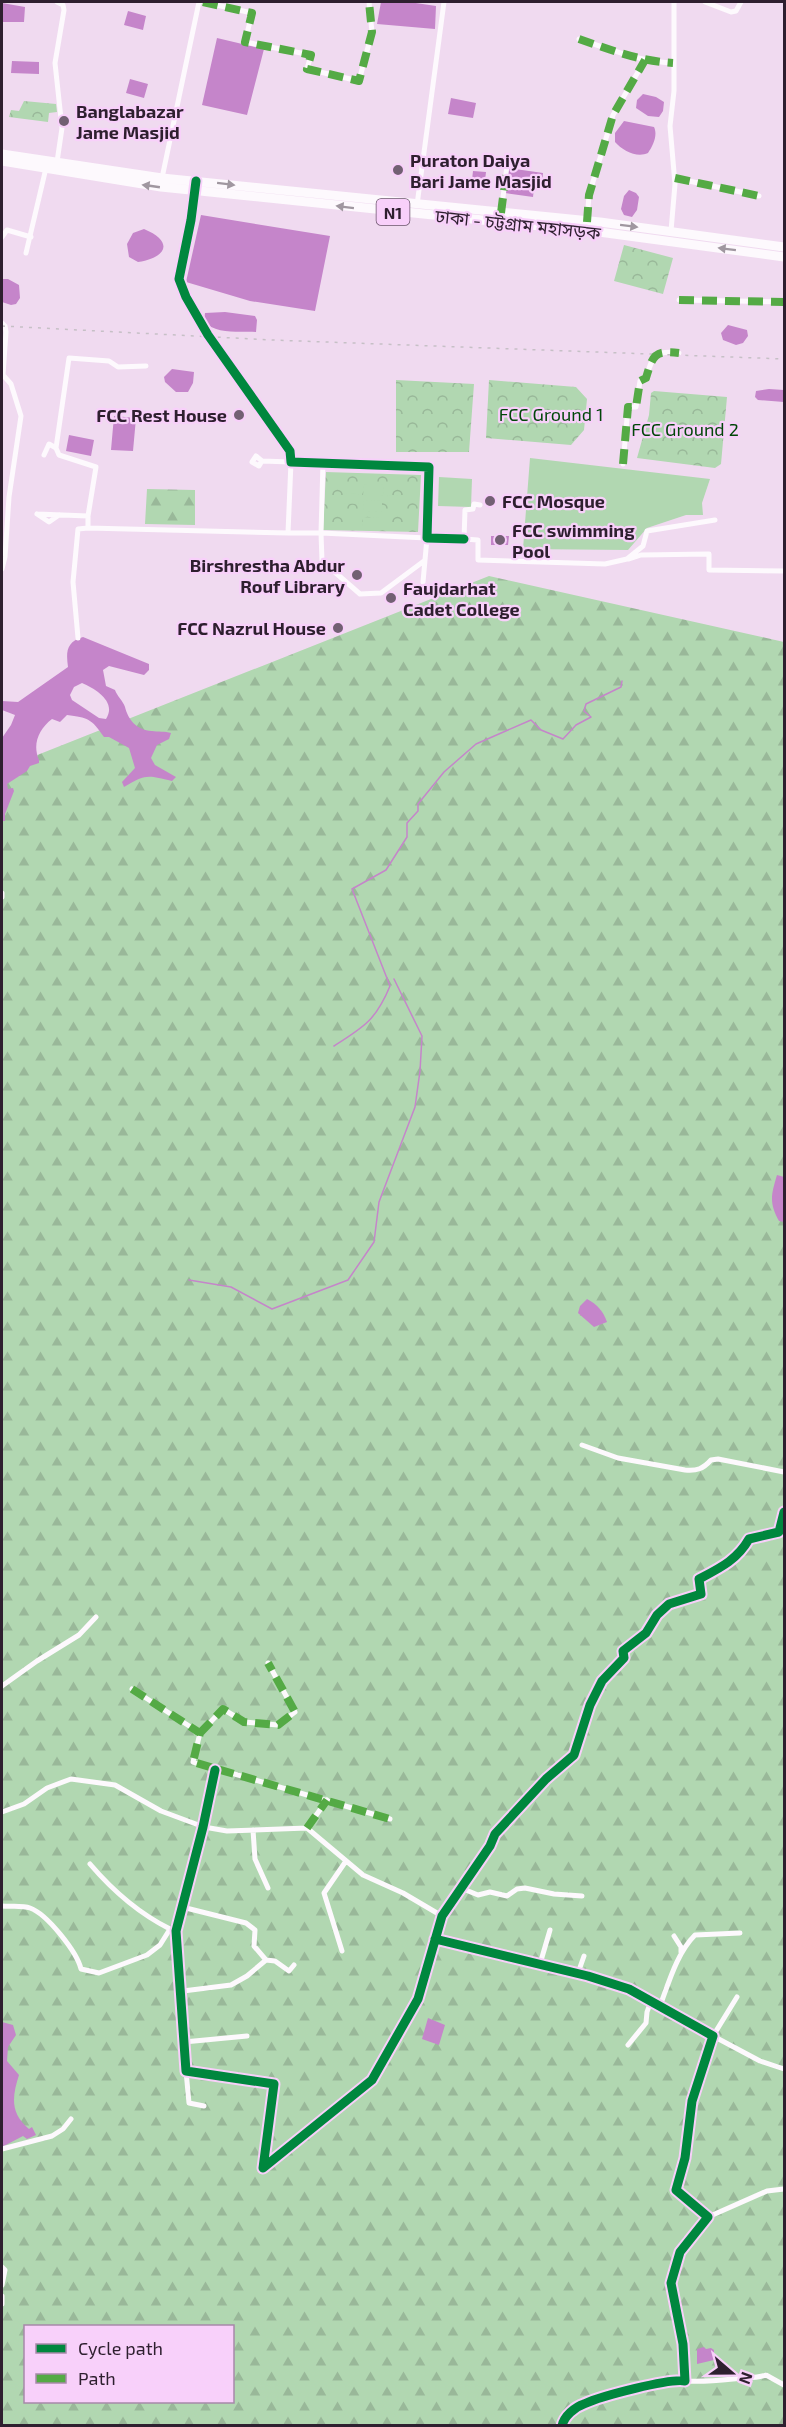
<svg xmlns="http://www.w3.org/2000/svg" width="786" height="2427" font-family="'Exo 2','Noto Sans Bengali',sans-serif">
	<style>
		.forest { fill: url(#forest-firs); fill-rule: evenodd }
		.park { fill: url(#park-crowns) }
		.garden { fill: #b1d7b1 }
		.water { fill: #c585ca; fill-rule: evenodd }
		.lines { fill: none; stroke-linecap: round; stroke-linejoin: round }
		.stream { stroke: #c585ca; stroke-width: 1.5 }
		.minor { stroke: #fdf9fd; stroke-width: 5 }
		.trunk { stroke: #fdf9fd; stroke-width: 9 }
		.rail { stroke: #c6c0c6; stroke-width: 1.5; stroke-dasharray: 3 6; stroke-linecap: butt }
		.quiet { stroke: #54aa45; stroke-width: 8; stroke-dasharray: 15 8; stroke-linecap: butt }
		.cycleway-casing { stroke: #f8d0fa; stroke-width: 13 }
		.cycleway { stroke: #00873e; stroke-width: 9 }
		.oneway { fill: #a097a0 }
		.poi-dot { fill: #726073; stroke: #f8d0fa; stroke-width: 2 }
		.labels { text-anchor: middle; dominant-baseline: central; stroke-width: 4.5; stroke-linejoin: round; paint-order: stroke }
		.shield { fill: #f8d0fa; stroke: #6b546c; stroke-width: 1.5 }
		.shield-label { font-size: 16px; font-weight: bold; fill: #2e1f2f }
		.poi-label { font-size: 18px; font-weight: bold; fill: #2e1f2f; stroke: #f8d0fa; text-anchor: start }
		.street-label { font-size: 18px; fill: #2e1f2f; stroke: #f8d0fa }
		.park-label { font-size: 18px; fill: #004708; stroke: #f8d0fa }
	</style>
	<defs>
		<pattern id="forest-firs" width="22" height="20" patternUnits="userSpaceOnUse" patternTransform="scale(1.5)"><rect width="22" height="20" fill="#b1d7b1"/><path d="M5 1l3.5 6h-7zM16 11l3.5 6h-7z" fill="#99b899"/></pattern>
		<pattern id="park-crowns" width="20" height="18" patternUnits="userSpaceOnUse" patternTransform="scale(1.5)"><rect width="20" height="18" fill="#b1d7b1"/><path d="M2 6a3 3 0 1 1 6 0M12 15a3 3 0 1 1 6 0" fill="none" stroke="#99b899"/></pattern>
	</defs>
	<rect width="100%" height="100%" fill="#f0daf0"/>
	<path class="forest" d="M147,489L195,490V525L145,524Z
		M489,576L784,642V2425L2,2426V769ZM26,2326H232V2402H26Z"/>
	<path class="park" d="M24,101L56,104L57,112L49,113L48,122L9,117L11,110L19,111Z
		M624,245L673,258L663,294L614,281Z
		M396,380L474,384L469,452H396Z
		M489,380L576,387L587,399L584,430L571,445L486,438Z
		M654,391L727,397L721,464L715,468L637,458L649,415L651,393Z
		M326,472L421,475L418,532L323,530Z"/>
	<path class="garden" d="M530,458L710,479L702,503L703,515H686L647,528L628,550L523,549Z
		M439,477L472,479L471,507L438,506Z
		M364,484L384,485L383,496L363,495Z
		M343,493L359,494L358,504L343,503Z
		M388,495L403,496V505H387Z
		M364,500L382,501V512L363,511Z
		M363,517L381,518V528H362Z"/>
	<path class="water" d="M381,2H409L436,6L435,29L377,24Z
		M2,3L25,7L24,22H2Z
		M128,11L146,16L143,30L124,25Z
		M217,38L264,49L247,115L202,105Z
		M12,61L39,62V74L11,73Z
		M130,79L148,84L144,98L126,93Z
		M643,94L656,97L664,102L663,111L659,117L648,116L636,108L637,100Z
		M451,98L476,103L473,118L448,114Z
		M624,121L654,127C658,135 653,146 648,153C637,158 623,151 615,142V133Z
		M508,168L543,173L542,184L534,188L533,197L505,193Z
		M473,171L486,172L484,190L471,189Z
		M629,190L636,193L639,197L637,210L632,217L624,215L621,209L624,196Z
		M201,215L330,236L315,311L250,301L186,282Z
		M144,229C175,242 166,258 138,262L129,257L127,244L133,233Z
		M2,279H8L19,285L20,298L16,304L11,305L2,302Z
		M225,312L255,316L257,320L256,332C240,331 215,335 204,321L205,313Z
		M728,325L747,330L748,336L743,343L736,345L723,340L721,333Z
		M172,369L194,372L193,383L188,392H176L165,382L164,377Z
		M769,389L784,390V402L758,400L755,397L756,391Z
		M114,416L136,418L133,451L111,450Z
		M69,435L94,440L91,456L66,451Z
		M491,536H509L508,545H491Z
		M83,637L149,664V670L144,675L109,666L103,670L106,686L115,690C117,696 123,701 125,707C128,719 136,730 152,731C158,732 165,731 171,733L169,739L157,745L151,758L155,765L176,777L172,781C147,775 146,774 124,787L122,782L135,768L129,748L109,737H104C91,718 88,718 67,715L60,722L52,719C39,729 32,744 39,760V763L30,766L27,771L7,784L8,789L13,788L14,791L5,814V821H2V738L11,725L15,715L2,710V701L18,702L68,667C66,652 66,642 83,637ZM82,683C96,689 117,702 106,719L99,718L72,700L70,695L74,687Z
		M777,1175L784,1177V1222L779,1221C769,1203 771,1195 777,1175Z
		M587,1299C598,1305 603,1311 607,1322L594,1327L578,1313L580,1306Z
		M428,2018L445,2025L439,2045L422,2039Z
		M2,2022L13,2025L16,2035L8,2047L7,2061L19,2075C12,2097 10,2113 29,2129L32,2127L36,2135L27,2139L23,2136L2,2147Z
		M704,2347L706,2349L711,2348L714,2350V2360L697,2364V2349Z"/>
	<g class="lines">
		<path class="stream" d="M334,1046C364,1027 376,1020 390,986L352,889L386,870L407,837V823L418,811V804L444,772L476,744L531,720L541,730L563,739L576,725L591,717L584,711L586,704L621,687L622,681
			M189,1280L231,1287L272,1309L348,1280L374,1242L379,1202L415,1107L420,1071L422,1036L394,979"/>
		<path class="minor" d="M203,2L252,13L245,42L311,55L307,69L359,81L372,32L369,2
			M705,2L731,12L736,11L741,2
			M579,39C611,50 639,61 673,63
			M57,162L62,128L55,63L64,10L63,5L57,2
			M162,178L199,2
			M675,178L759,196
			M195,189L191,220L179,279L186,297L208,335L290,451L291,462L429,467L427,538L464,539
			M417,205L444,2
			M501,213L508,158
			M587,222L589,195L613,115L645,60
			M671,231L675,184L670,126L674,91V2
			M2,237L7,230L31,237
			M26,253L46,168
			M679,300L784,302
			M2,323L5,326L6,332L3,375L11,384L21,416L9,497L5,557L2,569
			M146,366L118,367L109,361L69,358L56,448L59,455L96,467L88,516V528L288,533
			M44,455L49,444L56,448
			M262,461L259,466L252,462L256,456L262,461L291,462L288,533H321L323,462
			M623,464L628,407H636L640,381L646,378C653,355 654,350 679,353
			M480,505L474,504L473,509L465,510L464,539L478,540V560L605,564L627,559L643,546L647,531L715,520
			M37,514L88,516
			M37,514L49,522L59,515
			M629,559L641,555L709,554V570L784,571
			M423,582L427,538L321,533L322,561L360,594L381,593L424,561
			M78,638L73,582L78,529L88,528
			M2,893V897
			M582,1445L618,1458L685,1470C697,1471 703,1469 711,1460L718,1459L784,1472
			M2,1686L37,1661L79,1635L96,1617
			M132,1689L200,1733L193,1762L390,1819
			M200,1733L223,1709L244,1722L278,1725L295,1712L268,1663
			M215,1770L203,1827L176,1931L186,2071L274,2084L263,2168L372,2080L418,1999L442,1916L490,1846L495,1834L546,1779L574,1755L590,1705L602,1681L624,1658L623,1651L646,1633L657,1615L669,1604L701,1594L699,1579C720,1568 737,1560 749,1539L779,1532L784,1512
			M2,1812L24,1804L47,1788L71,1779L115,1785L161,1811L204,1827L227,1831L307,1828L363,1875L403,1893L442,1916
			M307,1828L327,1800
			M253,1830L255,1859L268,1888
			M90,1864C113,1891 138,1913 170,1929
			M461,1888L478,1895L490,1892L507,1896L517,1889L525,1888L554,1894L582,1896
			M2,1906C10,1907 22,1905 30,1908C47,1914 77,1952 81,1969L99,1973L147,1955L160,1945L170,1929L176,1931
			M182,1907L246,1923L255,1930L254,1946L266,1960
			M674,1936L681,1947V1952
			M435,1939L588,1976L629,1989L713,2036L692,2101L685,2158L676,2190L708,2217L680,2252L671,2283L683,2344L685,2381C670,2378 601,2396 584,2404C575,2407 564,2416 562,2426
			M342,1951L324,1893L346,1861
			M540,1964L550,1930
			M578,1973L584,1956
			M183,1991L231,1985L247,1976L266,1960L275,1961L289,1971L294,1965
			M737,1997L713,2036L760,2061L784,2069
			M660,2006C669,1982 677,1953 695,1935L740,1933
			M184,2042L247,2036
			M628,2045L646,2023L647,2012L651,2001
			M186,2071L189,2103L204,2106
			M2,2149L52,2136L63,2129L71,2119
			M708,2217L767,2191L784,2189
			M2,2267L5,2270L2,2285
			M2,2296V2304
			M685,2381C704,2382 714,2381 733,2379C745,2377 755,2379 766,2375L784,2385"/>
		<path class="trunk" d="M2,154L162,178L600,222L784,247
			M2,161L161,187L599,232L784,257"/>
		<path class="rail" d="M2,326L272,340L784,359"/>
		<path class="quiet" d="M203,2L252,13L245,42L311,55L307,69L359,81L372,32L369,2
			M579,39C611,50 639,61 673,63
			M675,178L759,196
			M501,213L508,158
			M587,222L589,195L613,115L645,60
			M679,300L784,302
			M623,464L628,407H636L640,381L646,378C653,355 654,350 679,353
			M132,1689L200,1733L193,1762L390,1819
			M200,1733L223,1709L244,1722L278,1725L295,1712L268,1663
			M307,1828L327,1800"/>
		<g class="cycleway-casing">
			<path id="cycleway" d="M196,181L191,220L179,279L186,297L208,335L290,451L291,462L429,467L427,538L464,539
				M215,1770L203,1827L176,1931L186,2071L274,2084L263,2168L372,2080L418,1999L442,1916L490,1846L495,1834L546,1779L574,1755L590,1705L602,1681L624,1658L623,1651L646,1633L657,1615L669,1604L701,1594L699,1579C720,1568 737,1560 749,1539L779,1532L784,1512
				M435,1939L588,1976L629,1989L713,2036L692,2101L685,2158L676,2190L708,2217L680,2252L671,2283L683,2344L685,2381C670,2378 601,2396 584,2404C575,2407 564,2416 562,2426"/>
		</g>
		<use href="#cycleway" class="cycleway"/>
	</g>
	<defs><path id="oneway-solid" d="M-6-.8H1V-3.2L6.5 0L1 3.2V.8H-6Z" transform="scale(1.5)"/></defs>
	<g class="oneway">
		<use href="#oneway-solid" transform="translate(226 184) rotate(7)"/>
		<use href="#oneway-solid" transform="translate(151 186) rotate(-172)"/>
		<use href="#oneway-solid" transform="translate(345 207) rotate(-173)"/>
		<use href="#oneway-solid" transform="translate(629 226) rotate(7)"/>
		<use href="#oneway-solid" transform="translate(727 249) rotate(-173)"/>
	</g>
	<g class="poi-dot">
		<circle cx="64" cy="121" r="6"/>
		<circle cx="398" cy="170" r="6"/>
		<circle cx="239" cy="415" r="6"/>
		<circle cx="490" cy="501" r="6"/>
		<circle cx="500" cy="540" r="6"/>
		<circle cx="357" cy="575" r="6"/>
		<circle cx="391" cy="598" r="6"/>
		<circle cx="338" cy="628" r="6"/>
	</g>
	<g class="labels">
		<rect class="shield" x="376.5" y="199" width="33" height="26" rx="4.5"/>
		<g class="shield-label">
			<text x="393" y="212">N1</text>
		</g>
		<g class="poi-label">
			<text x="76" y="111">Banglabazar<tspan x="76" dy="21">Jame Masjid</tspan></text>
			<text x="410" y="160">Puraton Daiya<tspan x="410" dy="21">Bari Jame Masjid</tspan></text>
			<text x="227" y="415" text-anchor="end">FCC Rest House</text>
			<text x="502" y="501">FCC Mosque</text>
			<text x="512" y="530">FCC swimming<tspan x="512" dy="21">Pool</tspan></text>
			<text x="345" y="565" text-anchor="end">Birshrestha Abdur<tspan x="345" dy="21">Rouf Library</tspan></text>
			<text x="403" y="588">Faujdarhat<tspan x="403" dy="21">Cadet College</tspan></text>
			<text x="326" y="628" text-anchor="end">FCC Nazrul House</text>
		</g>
		<g class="street-label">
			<text transform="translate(518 224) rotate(6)">ঢাকা - চট্টগ্রাম মহাসড়ক</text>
		</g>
		<g class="park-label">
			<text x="551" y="414">FCC Ground 1</text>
			<text x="685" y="429">FCC Ground 2</text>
		</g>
	</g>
	<rect width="786" height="2427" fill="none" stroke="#2e1f2f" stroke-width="6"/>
	<rect x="24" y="2325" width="210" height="78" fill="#f8d0fa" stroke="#a789a9" stroke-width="1.5"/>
	<rect x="36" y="2344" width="30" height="9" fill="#00873e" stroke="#a789a9" stroke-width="1.5"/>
	<text x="78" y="2355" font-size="18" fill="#2e1f2f">Cycle path</text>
	<rect x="36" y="2374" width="30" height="9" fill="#54aa45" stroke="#a789a9" stroke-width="1.5"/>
	<text x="78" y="2385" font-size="18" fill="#2e1f2f">Path</text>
	<g transform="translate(732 2373) rotate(110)" stroke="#f8d0fa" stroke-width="4.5" paint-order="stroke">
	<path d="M0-4.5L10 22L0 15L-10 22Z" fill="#2e1f2f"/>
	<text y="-9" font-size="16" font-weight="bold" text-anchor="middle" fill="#2e1f2f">N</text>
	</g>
</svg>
